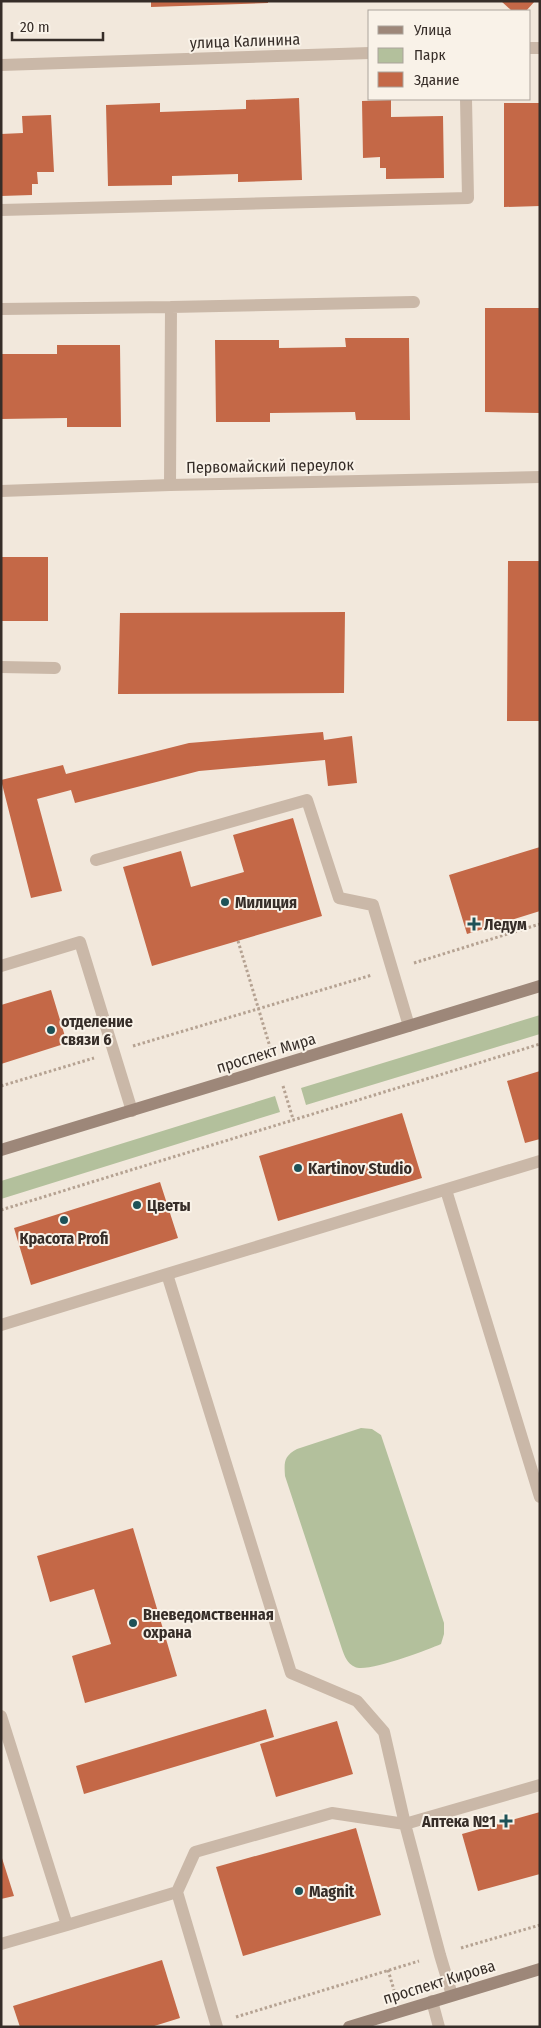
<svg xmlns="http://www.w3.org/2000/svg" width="541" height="2028" font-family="'Fira Sans Condensed',sans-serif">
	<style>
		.green { fill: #b3c09c }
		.building { fill: #c46847 }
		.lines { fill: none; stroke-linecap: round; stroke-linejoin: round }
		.path { stroke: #b5a292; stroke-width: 3; stroke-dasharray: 2.5 2.5; stroke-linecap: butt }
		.lane { stroke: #cab8a8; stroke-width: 12 }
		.street { stroke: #cab8a8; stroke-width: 12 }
		.secondary { stroke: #9d8779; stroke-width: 12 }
		.poi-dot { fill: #1e5257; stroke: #f9f2e8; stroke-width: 2 }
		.labels { text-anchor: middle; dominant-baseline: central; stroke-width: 4; stroke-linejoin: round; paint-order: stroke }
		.street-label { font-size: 16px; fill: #362d28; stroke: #f9f2e8 }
		.poi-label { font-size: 16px; font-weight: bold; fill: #362d28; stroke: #f9f2e8; text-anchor: start }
	</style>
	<rect width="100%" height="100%" fill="#f2e8dc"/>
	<path class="green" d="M540,1015V1034L306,1105L301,1088Z
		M275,1096L280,1112L1,1199V1181Z
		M361,1428L372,1429L381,1435L444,1623V1634L441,1644C427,1650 367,1673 355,1667C347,1663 345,1657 342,1649L285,1476C284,1462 284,1456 297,1449Z"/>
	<path class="building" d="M151,1H268V3L151,7Z
		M501,1H535L526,11H512Z
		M299,98L302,180L238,182V174L172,176V185L108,186L106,105L160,103V112L246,109V100Z
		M391,100V117L443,116L444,178L386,179V168H380V157L363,158L362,101Z
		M504,103H540V206L504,207Z
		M51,115L54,172H37L38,184H32V195L1,196V134L23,133L22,116Z
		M485,308H540V413L485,412Z
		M345,338H409L410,420H356L355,412L270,413V422H216L215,340H279V348L346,347Z
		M57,345H120L121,427H67V418L1,419V354H57Z
		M1,557H48V621H1Z
		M508,561H540V721H507Z
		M345,612L344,693L118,694L120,613Z
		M323,732L324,740L352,736L357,783L328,786L325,760L199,771L75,803L71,790L37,799L62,891L31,898L1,780L63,765L66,774L189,743Z
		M293,818L322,916L152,966L123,867L181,851L191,887L244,872L233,835Z
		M540,847V911L467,934L449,875Z
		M51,990L67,1043L1,1064V1005Z
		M540,1071V1139L525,1143L507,1081Z
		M402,1113L422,1178L278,1221L259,1156Z
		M160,1182L178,1238L31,1285L14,1228Z
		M133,1528L177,1676L85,1703L72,1656L111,1644L94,1589L50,1602L37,1556Z
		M266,1709L274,1737L84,1794L76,1766Z
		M337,1721L353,1774L276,1797L260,1744Z
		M540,1812V1874L478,1891L462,1834Z
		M356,1828L381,1915L243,1956L216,1867Z
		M1,1855L14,1896L1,1899Z
		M162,1960L180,2018L151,2027H20L13,2006Z"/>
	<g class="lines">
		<path class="path" d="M238,941L270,1047
			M414,963L540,924
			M133,1046L372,975
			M1,1086L94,1058
			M283,1086L293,1119
			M1,1210L540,1044
			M461,1948L540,1925
			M388,1970L394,1990
			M236,2017L419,1961"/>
		<path class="lane" d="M1,210L468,198L466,99
			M1,309L171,307
			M170,485L171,307L414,302
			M1,667L55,668
			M96,860L307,800L339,898L373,905L409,1026
			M1,966L80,942L132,1111
			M446,1190L540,1497
			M167,1274L540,1161
			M1,1325L167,1274L291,1673L357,1701L384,1732L405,1824L332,1813L195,1852L177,1892L67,1925L1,1716
			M177,1892L217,2027
			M1,1944L67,1925
			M452,1995L440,1955L405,1824L540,1785
			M432,2001L439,2027"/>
		<path class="street" d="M530,48H540
			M1,65L370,53
			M1,491L170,485L540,477"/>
		<path class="secondary" d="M1,1150L540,986
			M349,2027L540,1969"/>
	</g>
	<g class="poi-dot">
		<circle cx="225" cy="902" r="5"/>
		<path d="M471.5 916.5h5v5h5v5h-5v5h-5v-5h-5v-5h5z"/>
		<circle cx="51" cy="1030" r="5"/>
		<circle cx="298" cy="1168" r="5"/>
		<circle cx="137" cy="1205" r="5"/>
		<circle cx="64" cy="1220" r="5"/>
		<circle cx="133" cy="1623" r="5"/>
		<path d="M503.5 1813.5h5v5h5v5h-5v5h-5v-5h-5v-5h5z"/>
		<circle cx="299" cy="1891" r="5"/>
	</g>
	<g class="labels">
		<g class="street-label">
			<text transform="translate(245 41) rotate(-2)">улица Калинина</text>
			<text transform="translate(270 466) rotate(-1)">Первомайский переулок</text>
			<text transform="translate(266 1053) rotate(-17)">проспект Мира</text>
			<text transform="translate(439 1982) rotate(-17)">проспект Кирова</text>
		</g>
		<g class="poi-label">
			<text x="235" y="902">Милиция</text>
			<text x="484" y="924">Ледум</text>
			<text x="61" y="1021">отделение<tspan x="61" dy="18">связи 6</tspan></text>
			<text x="308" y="1168">Kartinov Studio</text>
			<text x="147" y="1205">Цветы</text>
			<text x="64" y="1238" text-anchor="middle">Красота Profi</text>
			<text x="143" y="1614">Вневедомственная<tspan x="143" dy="18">охрана</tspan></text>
			<text x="496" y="1821" text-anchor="end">Аптека №1</text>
			<text x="309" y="1891">Magnit</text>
		</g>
	</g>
	<rect width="541" height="2028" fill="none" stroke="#362d28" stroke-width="5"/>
	<rect x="368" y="10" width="162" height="90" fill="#f9f2e8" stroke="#aba39b"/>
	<rect x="378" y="26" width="25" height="8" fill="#9d8779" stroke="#aba39b"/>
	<text x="414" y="35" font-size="15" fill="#362d28">Улица</text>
	<rect x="378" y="48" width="25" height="15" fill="#b3c09c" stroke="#aba39b"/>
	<text x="414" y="60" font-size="15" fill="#362d28">Парк</text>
	<rect x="378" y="72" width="25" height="15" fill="#c46847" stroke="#aba39b"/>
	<text x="414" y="85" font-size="15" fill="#362d28">Здание</text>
	<path d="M12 32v8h91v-8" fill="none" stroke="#362d28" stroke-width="2.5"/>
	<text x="20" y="32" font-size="15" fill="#362d28" stroke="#f9f2e8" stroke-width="4" paint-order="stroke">20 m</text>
</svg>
